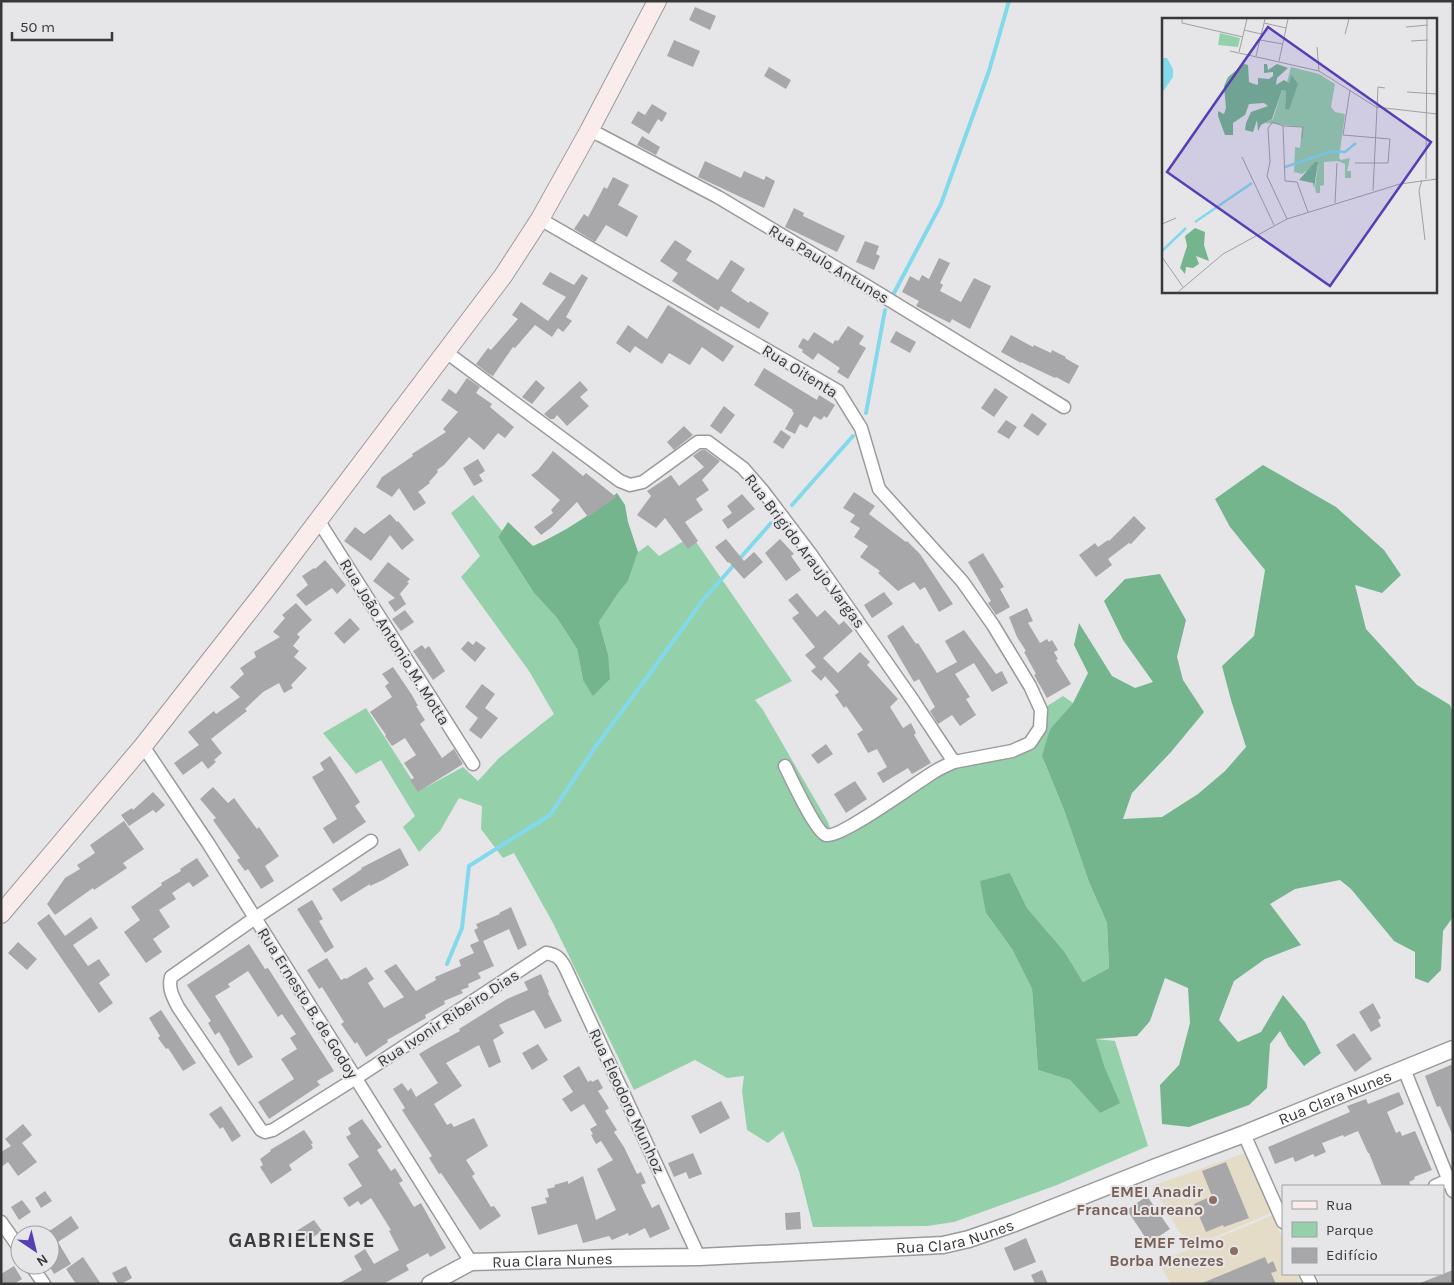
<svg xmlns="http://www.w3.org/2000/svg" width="1454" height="1285" font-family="Karla,sans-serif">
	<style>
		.education { fill: #e5dcc7 }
		.green { fill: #94d1aa }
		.forest { fill: #75b58d }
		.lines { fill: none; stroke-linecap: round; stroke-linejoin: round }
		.stream { stroke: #82d9ec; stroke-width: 4 }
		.building { fill: #a7a7aa }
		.minor-casing { stroke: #9a9a9d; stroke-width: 15 }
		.tertiary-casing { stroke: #9a9a9d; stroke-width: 19 }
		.secondary-casing { stroke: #9a9a9d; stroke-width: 20 }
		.minor { stroke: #fff; stroke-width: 12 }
		.tertiary { stroke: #fff; stroke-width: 16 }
		.secondary { stroke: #fbecec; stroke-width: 18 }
		.education-dot { fill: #8d6e63; stroke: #e6e6e9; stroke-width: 2 }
		.labels { text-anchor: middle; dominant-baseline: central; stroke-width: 4; stroke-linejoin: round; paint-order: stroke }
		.street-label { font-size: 16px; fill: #383839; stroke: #e6e6e9 }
		.education-label { font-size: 16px; font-weight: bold; fill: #785e54; stroke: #e6e6e9; text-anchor: end }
		.district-label { font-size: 21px; font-weight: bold; letter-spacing: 1px; fill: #3b3b3d; stroke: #e6e6e9 }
		.inset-river { fill: none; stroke: #82d9ec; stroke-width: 2.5 }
		.inset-road { fill: none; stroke: #a0a0a3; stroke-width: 1 }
		.view { fill: #593db5; fill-opacity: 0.15; stroke: #593db5; stroke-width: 2.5 }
		.inset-edge { fill: none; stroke: #383839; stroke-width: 2.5 }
	</style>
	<rect width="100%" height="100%" fill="#e6e6e9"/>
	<path class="education" d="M1245,1153L1271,1213L1189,1248L1152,1186Z
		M1273,1215L1283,1240V1274H1297L1301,1284H1171L1158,1262Z"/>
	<path class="green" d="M473,495L502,531L498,537L534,593L557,618L577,649L583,680L608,654L599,622L619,592L628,581L638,552L648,545L659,556L692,536L792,681L755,700L763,710L828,822L833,838L954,764L1030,743L1041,710L1063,696L1073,703L1050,729L1044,761L1064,810L1089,882L1107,923L1109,968L1083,982L1064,951L1027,908L1010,873L986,913L1012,949L1032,989L1038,1070L1070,1080L1100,1113L1105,1068L1096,1039L1115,1041L1148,1146L1057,1185L954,1222L927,1226L813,1227L799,1171L783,1131L768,1143L747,1130L742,1091L744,1076L727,1078L695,1060L634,1090L553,923L514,853L503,858L481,829L482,806L459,798L440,831L419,852L403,827L415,816L381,760L356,774L323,733L366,708L419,791L463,767L478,781L499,758L554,714L529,671L461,577L480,556L451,513Z"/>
	<path class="forest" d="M1263,465L1336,507L1384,550L1401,575L1382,593L1355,585L1366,629L1417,685L1450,705L1453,713V917L1443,931L1441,970L1428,983L1415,978V952L1394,941L1351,889L1340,880L1295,889L1270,904L1301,945L1265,959L1234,981L1219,1020L1238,1042L1261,1032L1283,995L1305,1022L1321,1053L1304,1066L1289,1047L1280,1031L1270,1044L1267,1088L1249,1105L1189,1127L1162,1124L1160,1085L1179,1065L1190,1023L1188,988L1165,978L1150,1021L1137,1036L1096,1039L1105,1068L1120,1103L1100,1113L1070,1080L1038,1070L1032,989L1012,949L986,913L980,881L1010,873L1027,908L1064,951L1083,982L1109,968L1107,923L1089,882L1064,810L1042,756L1050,729L1073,703L1088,673L1074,645L1079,623L1112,676L1135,688L1153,682L1123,640L1104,601L1125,579L1160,574L1186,620L1177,657L1183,680L1204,712L1171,752L1132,793L1123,819L1162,817L1198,794L1225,771L1246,747L1231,700L1222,666L1254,636L1265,570L1230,527L1215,499Z
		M617,493L625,505L628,522L638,552L628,581L619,592L599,622L608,654L610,679L593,696L583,680L577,649L557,618L534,593L498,537L508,522L533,546C564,532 591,515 617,493Z"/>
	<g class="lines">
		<path class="stream" d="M894,293L941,204L989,71L1009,1
			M866,413L885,310
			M792,505L853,436
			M447,964L462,928L469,866L550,815L596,746L648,676L703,600L771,523"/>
	</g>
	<path class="building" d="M695,7L716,16L710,30L689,20Z
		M674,40L700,51L693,67L667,56Z
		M769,67L791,80L786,89L764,76Z
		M652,104L667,113L662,122L658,119L649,134L631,123L638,111L645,115Z
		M642,136L660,147L656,155L637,145Z
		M705,161L741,178L744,171L764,180L766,176L775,181L764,208L698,177Z
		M613,177L629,185L618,205L638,216L627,237L606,225L595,242L574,229L584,214L588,217L604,187L607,189Z
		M794,208L804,213L803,216L845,236L837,252L785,227Z
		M675,240L692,251L686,260L718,280L731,260L745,269L731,291L749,303L750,301L769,313L759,329L721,306L718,311L672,281L678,273L660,261Z
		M865,241L879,246L876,254L880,256L874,270L856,262Z
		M939,258L950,263L940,283L943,285L940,291L961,302L974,278L991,286L970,329L952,319L950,323L916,306L919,301L902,292L910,276L919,281L922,275L929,279Z
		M550,272L574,285L582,274L588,278L566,317L572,321L563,332L558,328L552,337L535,325L515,348L513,347L493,376L489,374L476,364L488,348L491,350L518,319L512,315L521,302L548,321L566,297L542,284Z
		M668,305L734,346L723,362L702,347L690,365L669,353L662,364L635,346L630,353L616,343L628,325L647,339Z
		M848,326L864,336L859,344L866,348L848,379L837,372L840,368L818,353L813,360L802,352L803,350L798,347L803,338L808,341L814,332L833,344L835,340L838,341Z
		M896,331L916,342L910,353L890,342Z
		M1011,335L1033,347L1034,345L1051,353L1052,350L1066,357L1065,358L1079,366L1069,384L1056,377L1055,378L1021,362V363L1001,352Z
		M764,368L817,400L819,395L835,405L827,418L824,416L821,420L814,416L807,428L800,424L795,434L785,429L794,413L792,411L793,410L754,385Z
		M467,378L480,387L476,393L492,404L490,407L514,427L505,438L498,433L484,450L469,437L444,465L437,470L438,472L429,482L430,483L418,492L420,494L419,495L420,494L426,503L414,511L399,488L392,497L376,487L382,477L413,456L412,454L446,432L443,429L458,412L441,400L449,389L456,394Z
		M536,380L545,388L532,404L522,397Z
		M580,381L588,390L580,397L589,406L567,426L557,415L554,419H550L544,414Z
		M995,388L1008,397L994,417L981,408Z
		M724,406L735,415L721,434L710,426Z
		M1032,413L1047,424L1038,436L1023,426Z
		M1006,420L1017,427L1009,439L997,432Z
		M684,426L693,435L674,450L667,442Z
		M781,430L791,437L783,449L773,442Z
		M701,450H705L720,461L702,480L709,490L696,499L703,510L685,522L698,541L688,549L665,518L656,528L637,515L651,496L647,491L671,475L679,486L704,467L693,456Z
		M553,451L583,476L586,473L616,497L588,517L577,502L552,527L541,535L534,527L553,513L551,510L560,500L531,475L538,470Z
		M478,459L485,471L479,475L483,481L474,486L463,468Z
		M854,492L875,506L869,514L906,542L907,541L920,554L953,604L939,612L925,587L920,590L914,582L898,591L878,573L880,571L860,557L868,546L854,537L860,528L850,522L855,515L843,508Z
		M742,494L755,509L728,529L722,520L732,513L727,506Z
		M390,514L397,522L398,521L414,540L402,550L390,535L371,561L344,541L355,527L364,534Z
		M1134,516L1146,528L1131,544L1129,543L1108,559L1112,565L1096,577L1079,555L1095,543L1098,547L1108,540L1109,541Z
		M726,539L744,561L754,552L763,562L744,579L729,562L728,563L715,547Z
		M780,539L794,554L791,556L801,570L786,581L765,553Z
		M983,553L1004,587L1000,589L1010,607L996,615L988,603L991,601L968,562Z
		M325,560L346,585L337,594L332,588L306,606L296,595L308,585L302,576L314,568L315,569Z
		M388,562L410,579L407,582L409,583L398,596L400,594L406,604L395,612L388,602L395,598L373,581Z
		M884,592L893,604L872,618L864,605Z
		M797,593L817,617L825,610L839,625L844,621L853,631L823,658L838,673L860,652L870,662L867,665L898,699L890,707L903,728L911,723L916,733L914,735L931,763L912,774L908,768L883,783L877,773L887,767L877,749L868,753L857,734L863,730L846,706L844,708L835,695L839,692L825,676L821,681L811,671L816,667L805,655L815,647L792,618L799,613L788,600Z
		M296,603L312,620L297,634L300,637L293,646L299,651L294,657L307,668L291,685L293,688L284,693L279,683L263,692L245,709L247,711L211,739L222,753L214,760L216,762L208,769L202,761L183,775L174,763L199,745L188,732L214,711L216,714L240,697L230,687L244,674L240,668L256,657L254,652L280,637L273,632L285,618L282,615Z
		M1027,608L1033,621L1028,623L1040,643L1047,639L1049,642L1052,640L1058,650L1054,652L1058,659L1056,660L1071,684L1047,698L1034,675L1036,674L1024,652L1026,651L1017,637L1009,617Z
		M405,610L414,622L401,631L392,619Z
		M350,618L360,629L344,644L334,633Z
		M903,625L916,644L918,643L937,673L957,662L945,641L964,630L996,674L1002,671L1008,683L992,692L974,663L955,674L970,697L966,699L976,715L960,726L952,715L938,724L930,711L935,707L919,679L914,682L887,636Z
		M468,641L473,645L476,641L486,648L475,662L461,649Z
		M422,645L425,649L429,646L445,671L433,680L413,651Z
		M393,667L412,695L418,706H416L425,720L420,724L442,758L454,749L463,764L418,792L410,780L414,778L404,763L416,755L405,738L392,746L385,736L386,735L370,712L392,697L385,686L389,683L382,674Z
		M482,684L495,694L485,708L498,718L481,739L469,730L478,718L465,707Z
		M826,744L833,754L818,764L811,755Z
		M330,756L360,802L355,806L366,822L333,844L323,828L337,819L312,777L324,770L320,763Z
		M855,781L867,799L846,813L834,794Z
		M213,787L228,803L234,798L257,829L259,827L279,856L265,866L274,881L261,889L248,869L245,871L237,860L240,858L213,820L216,818L200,799Z
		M153,792L165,805L156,813L153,810L129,826L121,815L132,808L133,810Z
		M124,821L144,849L123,863L127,868L94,890L93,888L55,915L47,904L65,878L80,869L77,865L95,853L90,845Z
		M400,848L409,865L383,880L370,886V884L341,902L332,889L362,869L361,868Z
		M197,858L209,876L193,887L189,882L172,893L176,899L159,910L170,927L153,939L162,952L146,963L124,932L140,920L131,907L162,885L161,883L181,871L180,869Z
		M312,900L323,919L319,921L334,947L325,953L297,909Z
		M511,907L527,945L518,950L509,929L483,941L494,966L478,973L481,978L468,984L469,987L461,990L463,993L444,1001L445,1004L425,1015L426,1018L387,1040L388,1042L366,1057L357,1042L355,1044L341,1024L344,1022L322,987L319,989L307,970L327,958L341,980L345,978L346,979L366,967L374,979L368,983L384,1008L404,997L384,971L396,964L416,991L436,980L435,977L461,966L459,960L474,953L470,945L479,941L474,930L478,928L476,924L500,914L499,913Z
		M49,914L65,936L91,917L98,928L73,945L88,966L99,959L110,975L99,983L113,1003L99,1013L37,923Z
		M18,942L37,959L27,970L8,953Z
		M249,944L265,969L268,968L334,1071L317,1081L320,1085L269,1119L258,1102L294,1079L281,1059L297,1049L290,1038L296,1034L282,1014L278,1017L248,971L228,984L230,987L215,996L253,1057L238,1066L229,1051L230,1050L219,1032L215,1035L208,1023L211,1021L187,985Z
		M541,974L549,992L548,993L562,1021L545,1029L534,1010L499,1025L504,1033L493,1040L501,1062L489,1068L479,1045L446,1063L462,1086L434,1104L447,1125L451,1123L454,1127L474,1118L488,1146L466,1160L475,1174L472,1176L491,1207L494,1206L501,1216L480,1230L441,1173L439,1174L429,1158L432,1156L402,1110L405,1108L393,1089L402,1083L408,1091L411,1088L416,1097L438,1083L419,1054L434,1045L460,1031L459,1029L507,999L528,990L524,982Z
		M1373,1003L1381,1018L1378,1020L1381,1026L1371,1032L1359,1012Z
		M161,1010L196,1063L183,1071L168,1048L166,1049L158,1038L160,1036L149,1018Z
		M1354,1033L1372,1059L1355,1072L1336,1045Z
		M538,1044L548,1060L532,1070L522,1053Z
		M1453,1064V1136L1440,1106L1437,1107L1425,1076Z
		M579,1066L588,1082L591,1080L592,1082L598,1079L603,1088L598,1091L609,1108L605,1111L617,1130L614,1132L624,1147L637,1174L641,1172L646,1183L641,1185L652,1208L659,1204L670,1229L650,1238L645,1228L629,1236L628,1233L612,1240L609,1236L583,1243L577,1224L538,1235L531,1207L547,1203L545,1198L549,1197L547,1189L555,1187L554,1185L568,1181V1184L583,1176L596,1220L616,1210L597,1169L613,1160L601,1141L596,1144L591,1135L593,1134L590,1129L597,1125L584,1104L571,1112L562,1099L573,1092L563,1076Z
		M1399,1092L1404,1104L1387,1112L1396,1133L1400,1131L1402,1136L1415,1131L1432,1170L1414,1177L1415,1179L1409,1182L1411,1186H1382L1369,1153H1368L1358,1131L1344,1137L1343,1135L1322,1143L1326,1152L1315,1157L1313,1154L1295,1162L1293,1157L1275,1164L1268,1147L1350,1112L1347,1106L1366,1099L1368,1104Z
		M721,1101L730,1118L700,1134L691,1116Z
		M221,1106L241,1136L232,1142L223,1127L220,1129L209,1114Z
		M362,1119L382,1147L377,1150L391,1171L395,1168L403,1181L399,1183L414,1207L421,1203L446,1248L430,1257L428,1253L406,1265L409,1270L383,1284H338L362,1270L354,1256L365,1249L374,1264L399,1250L389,1231L391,1230L371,1198L361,1205L358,1201L349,1207L343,1198L362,1186L348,1164L359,1157L346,1137L351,1134L348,1128Z
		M23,1124L32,1135L22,1143L37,1162L18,1176L8,1162L1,1167V1152L11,1146L5,1139Z
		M304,1130L313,1143L311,1144L313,1148L289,1165L292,1170L271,1184L260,1167L263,1165L260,1159L271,1151L270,1150Z
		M693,1153L702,1174L689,1179L686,1172L674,1177L668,1163Z
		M1226,1162L1249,1218L1224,1227L1223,1225L1206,1232L1194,1204L1212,1196L1202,1171Z
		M45,1191L52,1201L41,1208L35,1198Z
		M1147,1196L1170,1229L1149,1243L1127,1210Z
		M22,1200L31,1212L19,1220L11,1207Z
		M800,1212L801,1229L786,1230L785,1213Z
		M71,1216L79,1228L58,1242L71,1264L54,1274L50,1267V1229L51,1230Z
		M314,1220L322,1231L303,1244L295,1232Z
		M1026,1238L1036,1262L1014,1271L1004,1248Z
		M83,1257L101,1284H76L66,1269Z
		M1265,1257L1268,1264L1273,1261L1277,1271L1271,1273L1276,1284H1200Z
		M14,1266L22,1279L14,1284H1V1274Z
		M126,1266L132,1278L121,1284H118L112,1273Z
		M1042,1270L1048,1284H1035L1031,1275Z
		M1453,1270V1284H1420V1283Z"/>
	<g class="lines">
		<g class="minor-casing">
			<path id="minor" d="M589,131L600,135L718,197L870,288L1064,407
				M446,352L620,481L630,485L643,482L698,442H708L743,468L763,491L810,553L912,699L954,762L1012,751L1030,743L1040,728L1041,710L1030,686L993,625L962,581L879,489L861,428L838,391L540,219
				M318,520L473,764
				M143,746L208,843L471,1262
				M785,766C791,778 816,832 826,835C840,839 917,782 934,772C940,768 947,765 954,762
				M371,841L255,918L171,977C168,989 173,997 178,1007L261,1130L265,1132L273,1130L356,1078L546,953C557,955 560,958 565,967L699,1257
				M1404,1069L1453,1191
				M1244,1134L1283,1222
				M1435,1186L1448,1180
				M1,1222L20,1249
				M31,1265L44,1284
				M1306,1274L1311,1284"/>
		</g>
		<g class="tertiary-casing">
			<g id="tertiary">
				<path id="s1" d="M430,1284L471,1262L613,1258L699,1257L943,1245L969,1239L1012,1224L1156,1167L1244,1134L1453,1049"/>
			</g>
		</g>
		<g class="secondary-casing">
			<path id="secondary" d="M1,914L143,746L267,588L503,276L540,219L589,131L657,1"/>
		</g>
		<use href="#minor" class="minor"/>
		<use href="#tertiary" class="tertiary"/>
		<use href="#secondary" class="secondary"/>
	</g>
	<g class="education-dot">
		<circle cx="1213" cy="1200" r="5"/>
		<circle cx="1234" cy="1251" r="5"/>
	</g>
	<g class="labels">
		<g class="street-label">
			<text transform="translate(829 264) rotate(31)">Rua Paulo Antunes</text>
			<text transform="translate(800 371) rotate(32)">Rua Oitenta</text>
			<text transform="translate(805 551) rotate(53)">Rua Brigido Araujo Vargas</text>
			<text transform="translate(395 642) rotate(58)">Rua João Antonio M. Motta</text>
			<text transform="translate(308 1003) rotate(58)">Rua Ernesto B. de Godoy</text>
			<text transform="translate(448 1018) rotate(-33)">Rua Ivonir Ribeiro Dias</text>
			<text stroke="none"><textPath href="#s1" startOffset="938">Rua Clara Nunes</textPath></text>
			<text transform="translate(627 1101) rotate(65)">Rua Eleodoro Munhoz</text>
			<text stroke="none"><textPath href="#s1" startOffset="532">Rua Clara Nunes</textPath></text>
			<text stroke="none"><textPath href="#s1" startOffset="128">Rua Clara Nunes</textPath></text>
		</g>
		<g class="education-label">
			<text x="1203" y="1191">EMEI Anadir<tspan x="1203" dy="18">Franca Laureano</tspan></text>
			<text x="1224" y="1242">EMEF Telmo<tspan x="1224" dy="18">Borba Menezes</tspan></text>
		</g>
		<g class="district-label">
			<text x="302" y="1240">GABRIELENSE</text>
		</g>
	</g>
	<g transform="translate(1162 18)">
		<rect width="275" height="275" fill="#e6e6e9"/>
		<path d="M58,15L78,20L76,29L56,27ZM129,49L157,56L173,66L169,89L173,94L183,96L177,140L179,142L188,140L185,153H189V160H183V146L176,143L162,144V167L158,168V175H154L153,169L156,146L140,156L132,154L133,129L138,130L140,109L103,105L111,101L120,72L124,73L123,91L127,92L135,66L129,56L127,65L125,64Z" fill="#94d1aa"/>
		<path d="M82,46L86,47L87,64L92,66L96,67V60L107,61L111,58V54L102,55V46H105L106,52L115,46L126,50L115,60L114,67L122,62L127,65L129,56L136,66L127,92L123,91L124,73L120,72L110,101L99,107L96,113L95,102L91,114L83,112L84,105L89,94L106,88L102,85L87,86L83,97L71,105V117H63L56,98V93L62,96L64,90L62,68L66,59ZM153,144H156L152,170L151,165L137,162ZM33,210L43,214L42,227L47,243L34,238L37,246L31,250L24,249L23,256L18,250L25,228L23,218Z" fill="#75b58d"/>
		<path d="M1,40H5L11,51V59L0,75Z" fill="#82d9ec"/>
		<path class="inset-river" d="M123,149L170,133L183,134L194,125M33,204L90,165M0,233L24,210"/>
		<path class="inset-road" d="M20,1V5L81,19M102,5L124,10M244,9L266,7M82,12L99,16M183,16L187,1M98,22L121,26M249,23L266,22M155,29L157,53M68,33L157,53L214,89L275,96M77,34L85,1M94,38L103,1M117,43L126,1M188,72L181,117L228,121L226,145H193M245,74L275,76M121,108L141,109L140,120M80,139L112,207M264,161L265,1M260,162L257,172L263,222M211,173L216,69L223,70M173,185L175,145M125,201L105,158L108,144L106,110L111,104L121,108L123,163L135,164L146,194M0,206L14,200M0,239L21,269M16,274L61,236L125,201L238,166L275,161"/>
		<path class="view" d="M106,9L269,124L168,268L5,154Z"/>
		<rect width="275" height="275" class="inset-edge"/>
	</g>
	<rect width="1454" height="1285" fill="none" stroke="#383839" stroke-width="5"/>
	<rect x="1282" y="1185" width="162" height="90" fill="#e6e6e9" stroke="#a0a0a3"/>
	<rect x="1292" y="1201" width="25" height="8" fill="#fbecec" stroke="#a0a0a3"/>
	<text x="1326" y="1210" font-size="15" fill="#383839">Rua</text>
	<rect x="1292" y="1222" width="25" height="15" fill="#94d1aa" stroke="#a0a0a3"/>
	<text x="1326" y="1235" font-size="15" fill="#383839">Parque</text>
	<rect x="1292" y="1248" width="25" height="15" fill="#a7a7aa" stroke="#a0a0a3"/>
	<text x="1326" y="1260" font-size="15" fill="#383839">Edifício</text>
	<g transform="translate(35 1250) rotate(145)"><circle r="24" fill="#e6e6e9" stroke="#a0a0a3"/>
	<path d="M0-4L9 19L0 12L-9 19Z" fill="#593db5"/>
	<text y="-8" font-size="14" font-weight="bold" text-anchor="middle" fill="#383839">N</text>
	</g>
	<path d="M12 32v8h100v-8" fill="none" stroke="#383839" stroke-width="2.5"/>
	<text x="20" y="32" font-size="15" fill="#383839" stroke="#e6e6e9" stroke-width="4" paint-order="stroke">50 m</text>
</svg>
